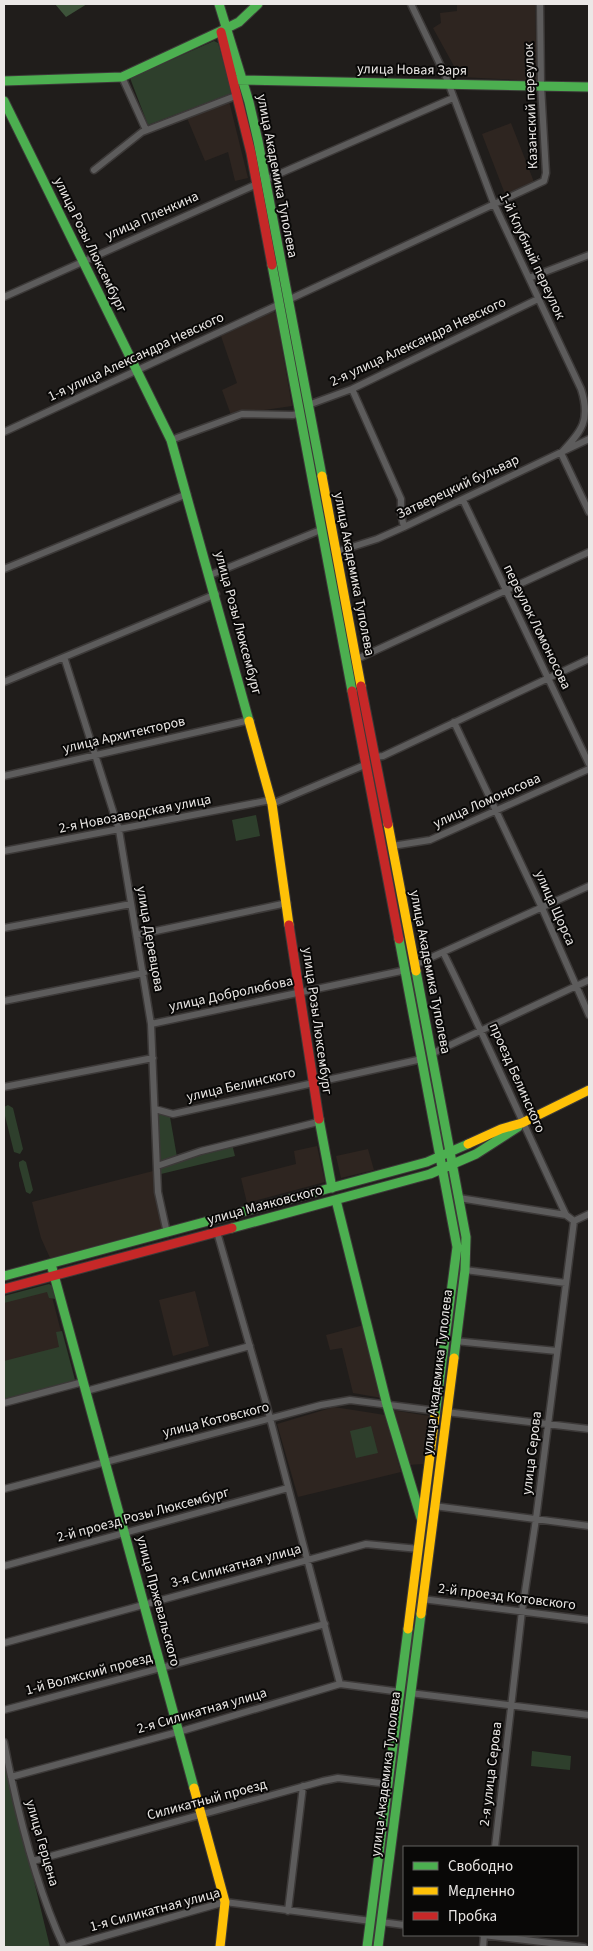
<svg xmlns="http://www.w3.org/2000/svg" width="593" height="1951" font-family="'Source Sans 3',sans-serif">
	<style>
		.built { fill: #2e2520 }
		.green { fill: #2e3f2c }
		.forest { fill: #3d533a }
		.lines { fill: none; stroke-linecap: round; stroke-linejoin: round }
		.street-casing { stroke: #3c3938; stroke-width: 9 }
		.fast-casing { stroke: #3c3938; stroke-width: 11 }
		.slow-casing { stroke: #3c3938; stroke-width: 11 }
		.jam-casing { stroke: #3c3938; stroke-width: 11 }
		.street { stroke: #5d5c5c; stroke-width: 6 }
		.fast { stroke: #4caf50; stroke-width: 9 }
		.slow { stroke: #ffc107; stroke-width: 9 }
		.jam { stroke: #c62828; stroke-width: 9 }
		.labels { text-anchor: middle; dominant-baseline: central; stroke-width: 4; stroke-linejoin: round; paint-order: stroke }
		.street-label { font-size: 14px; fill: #ebe8e6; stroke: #090807 }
	</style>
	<rect width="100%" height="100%" fill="#201d1b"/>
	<path class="built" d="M457,4H535L537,81L460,77L433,28L441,23L440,13L457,11Z
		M229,101L248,178L235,181L228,152L205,161L187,118Z
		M511,123L534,182L505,194L482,134Z
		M273,311L276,314L292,406L231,415L222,390L237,383L221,336Z
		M317,1146L325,1182L247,1203L241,1178L296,1164L294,1151Z
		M368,1149L374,1170L341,1178L336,1156Z
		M157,1170L166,1227L50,1258L41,1238L32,1202Z
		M50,1289L65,1347L4,1363V1301Z
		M195,1291L209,1346L173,1356L159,1300Z
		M364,1325L382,1398L353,1393L342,1348L330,1350L326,1335Z
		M334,1407L385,1415L401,1472L298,1497L277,1424Z
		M392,1410L429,1416L423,1464L407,1465Z"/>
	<path class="green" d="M214,41L218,43L232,93L148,125L130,78Z
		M256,815L260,836L236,841L232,820Z
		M8,1105L13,1108L23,1149L20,1154L14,1152L4,1112V1107Z
		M162,1113L170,1117L177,1157L160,1163L158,1116Z
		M232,1144L235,1156L161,1174L159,1167Z
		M23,1160L26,1162L33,1190L30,1194L26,1192L19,1166V1162Z
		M49,1284L55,1287L56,1299L49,1298L47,1292L4,1303V1296Z
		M62,1331L75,1380L4,1400V1360V1361L59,1347L56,1332Z
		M371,1426L378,1453L356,1458L350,1431Z
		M532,1751L571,1756L570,1770L531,1766Z
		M4,1757L50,1947H4Z"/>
	<path class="forest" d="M55,4H87L66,17Z"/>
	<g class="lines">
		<g class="street-casing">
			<path id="street" d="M411,4L446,77L494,204L581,389C591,420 582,431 561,453L589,512
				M122,77L146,130
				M94,170L142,132L238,95
				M265,180L453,98
				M529,278L589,255
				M4,297L257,184
				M288,300L544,181L546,173L541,86L540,4
				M352,389L401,499V514L404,527
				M308,405L352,389L538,299
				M4,432L280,304
				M171,440L242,414L293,415L301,413
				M463,500L589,764
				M336,552L377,539L404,527L589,439
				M4,569L187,494
				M210,575L323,529
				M64,657L119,830L151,1024L157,1170L158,1192L167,1233
				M357,659L589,552
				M4,682L216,594
				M454,722L542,908L589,1015
				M375,757L383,756L589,659
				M4,776L250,720
				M272,804L367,764
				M392,846L430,840L589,769
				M4,851L271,800
				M4,928L131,904
				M137,935L287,903
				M443,952C486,1039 525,1128 566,1215L574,1221
				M414,964L421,962L589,886
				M4,1001L144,973
				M151,1024L406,970
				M431,1054L589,980
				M4,1087L153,1058
				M155,1109L173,1114L422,1059
				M157,1166L201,1151L318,1122
				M459,1198L566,1215
				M217,1232L266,1403L340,1684
				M465,1270L566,1283
				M455,1341L557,1351
				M86,1391L250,1346
				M4,1403L83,1382
				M446,1412L589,1429
				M4,1489L321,1405L350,1400L437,1411
				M434,1506L589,1526
				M4,1566L288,1488
				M422,1599L589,1620
				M4,1643L366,1544L419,1549
				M410,1693L589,1715
				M4,1710L325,1624
				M4,1742C17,1810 35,1885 64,1947
				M11,1777L185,1730L340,1684L401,1692
				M495,1847L522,1611L536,1519L574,1221L589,1214
				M33,1861L323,1781L338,1778L389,1784
				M288,1911L303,1786
				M381,1922L404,1925
				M483,1935L584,1947
				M66,1947L225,1902L371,1921
				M483,1947L484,1935"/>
		</g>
		<g class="fast-casing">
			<path id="fast" d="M219,4L249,102L258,141L322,476
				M221,31L239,22L258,4
				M238,80L589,87
				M4,81L122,77L221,31
				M4,101L171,440L249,721
				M272,265L352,691
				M399,939L457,1247L435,1416
				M416,971L466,1237L465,1270L454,1358
				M319,1119L332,1188
				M336,1200L387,1405L421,1518
				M232,1228L430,1174L476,1154L518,1127
				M51,1264L194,1788
				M4,1276L427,1162L468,1144
				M367,1947L408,1629
				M378,1947L421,1614"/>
		</g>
		<g class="slow-casing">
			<path id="slow" d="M322,476L361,686
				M249,721L272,804L289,925
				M388,824L416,971
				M468,1144L501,1129L522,1123L589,1090
				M421,1614L454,1358
				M408,1629L435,1416
				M194,1788L225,1902L220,1947"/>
		</g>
		<g class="jam-casing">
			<path id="jam" d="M221,32L251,153L272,265
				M361,686L388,824
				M352,691L399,939
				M289,925L319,1119
				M4,1289L232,1228"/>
		</g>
		<use href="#street" class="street"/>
		<use href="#fast" class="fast"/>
		<use href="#slow" class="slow"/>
		<use href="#jam" class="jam"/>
	</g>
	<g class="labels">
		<g class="street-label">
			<text transform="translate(412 70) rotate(1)">улица Новая Заря</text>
			<text transform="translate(531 106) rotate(-92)">Казанский переулок</text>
			<text transform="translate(277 176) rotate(79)">улица Академика Туполева</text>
			<text transform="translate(152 216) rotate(-24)">улица Пленкина</text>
			<text transform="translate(90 245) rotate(64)">улица Розы Люксембург</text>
			<text transform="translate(532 256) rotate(65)">1-й Клубный переулок</text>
			<text transform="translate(418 342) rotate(-25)">2-я улица Александра Невского</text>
			<text transform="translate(136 357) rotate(-25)">1-я улица Александра Невского</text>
			<text transform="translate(458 487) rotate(-25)">Затверецкий бульвар</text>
			<text transform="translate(354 574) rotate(79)">улица Академика Туполева</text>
			<text transform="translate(238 623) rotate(75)">улица Розы Люксембург</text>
			<text transform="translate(537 627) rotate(64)">переулок Ломоносова</text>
			<text transform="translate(124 735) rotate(-13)">улица Архитекторов</text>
			<text transform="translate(487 801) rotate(-24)">улица Ломоносова</text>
			<text transform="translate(135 814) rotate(-11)">2-я Новозаводская улица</text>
			<text transform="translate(555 908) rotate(66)">улица Щорса</text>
			<text transform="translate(150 939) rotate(80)">улица Деревцова</text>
			<text transform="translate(430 972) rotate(79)">улица Академика Туполева</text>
			<text transform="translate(231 994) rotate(-12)">улица Добролюбова</text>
			<text transform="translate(317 1021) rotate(82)">улица Розы Люксембург</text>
			<text transform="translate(517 1078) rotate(66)">проезд Белинского</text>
			<text transform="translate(241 1085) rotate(-13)">улица Белинского</text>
			<text transform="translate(265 1205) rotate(-15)">улица Маяковского</text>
			<text transform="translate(438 1372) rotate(-83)">улица Академика Туполева</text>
			<text transform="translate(216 1420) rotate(-14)">улица Котовского</text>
			<text transform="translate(532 1453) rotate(-83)">улица Серова</text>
			<text transform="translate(143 1515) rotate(-15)">2-й проезд Розы Люксембург</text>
			<text transform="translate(236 1566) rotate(-15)">3-я Силикатная улица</text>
			<text transform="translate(507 1597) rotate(7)">2-й проезд Котовского</text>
			<text transform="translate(158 1601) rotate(75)">улица Пржевальского</text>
			<text transform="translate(89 1674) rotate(-15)">1-й Волжский проезд</text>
			<text transform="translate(202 1711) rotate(-16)">2-я Силикатная улица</text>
			<text transform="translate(386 1774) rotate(-83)">улица Академика Туполева</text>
			<text transform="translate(491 1774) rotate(-83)">2-я улица Серова</text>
			<text transform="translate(207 1800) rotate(-15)">Силикатный проезд</text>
			<text transform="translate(42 1843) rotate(74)">улица Герцена</text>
			<text transform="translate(155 1910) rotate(-15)">1-я Силикатная улица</text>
		</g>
	</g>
	<rect width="593" height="1951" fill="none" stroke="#ebe8e6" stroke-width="10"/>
	<rect x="403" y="1846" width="175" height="90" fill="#090807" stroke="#636260"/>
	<rect x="413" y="1862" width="25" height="8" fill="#4caf50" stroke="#636260"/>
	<text x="448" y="1871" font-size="15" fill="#ebe8e6">Свободно</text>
	<rect x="413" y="1887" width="25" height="8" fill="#ffc107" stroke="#636260"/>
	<text x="448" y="1896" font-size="15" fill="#ebe8e6">Медленно</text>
	<rect x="413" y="1912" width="25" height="8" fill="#c62828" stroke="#636260"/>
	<text x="448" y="1921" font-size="15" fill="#ebe8e6">Пробка</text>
</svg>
